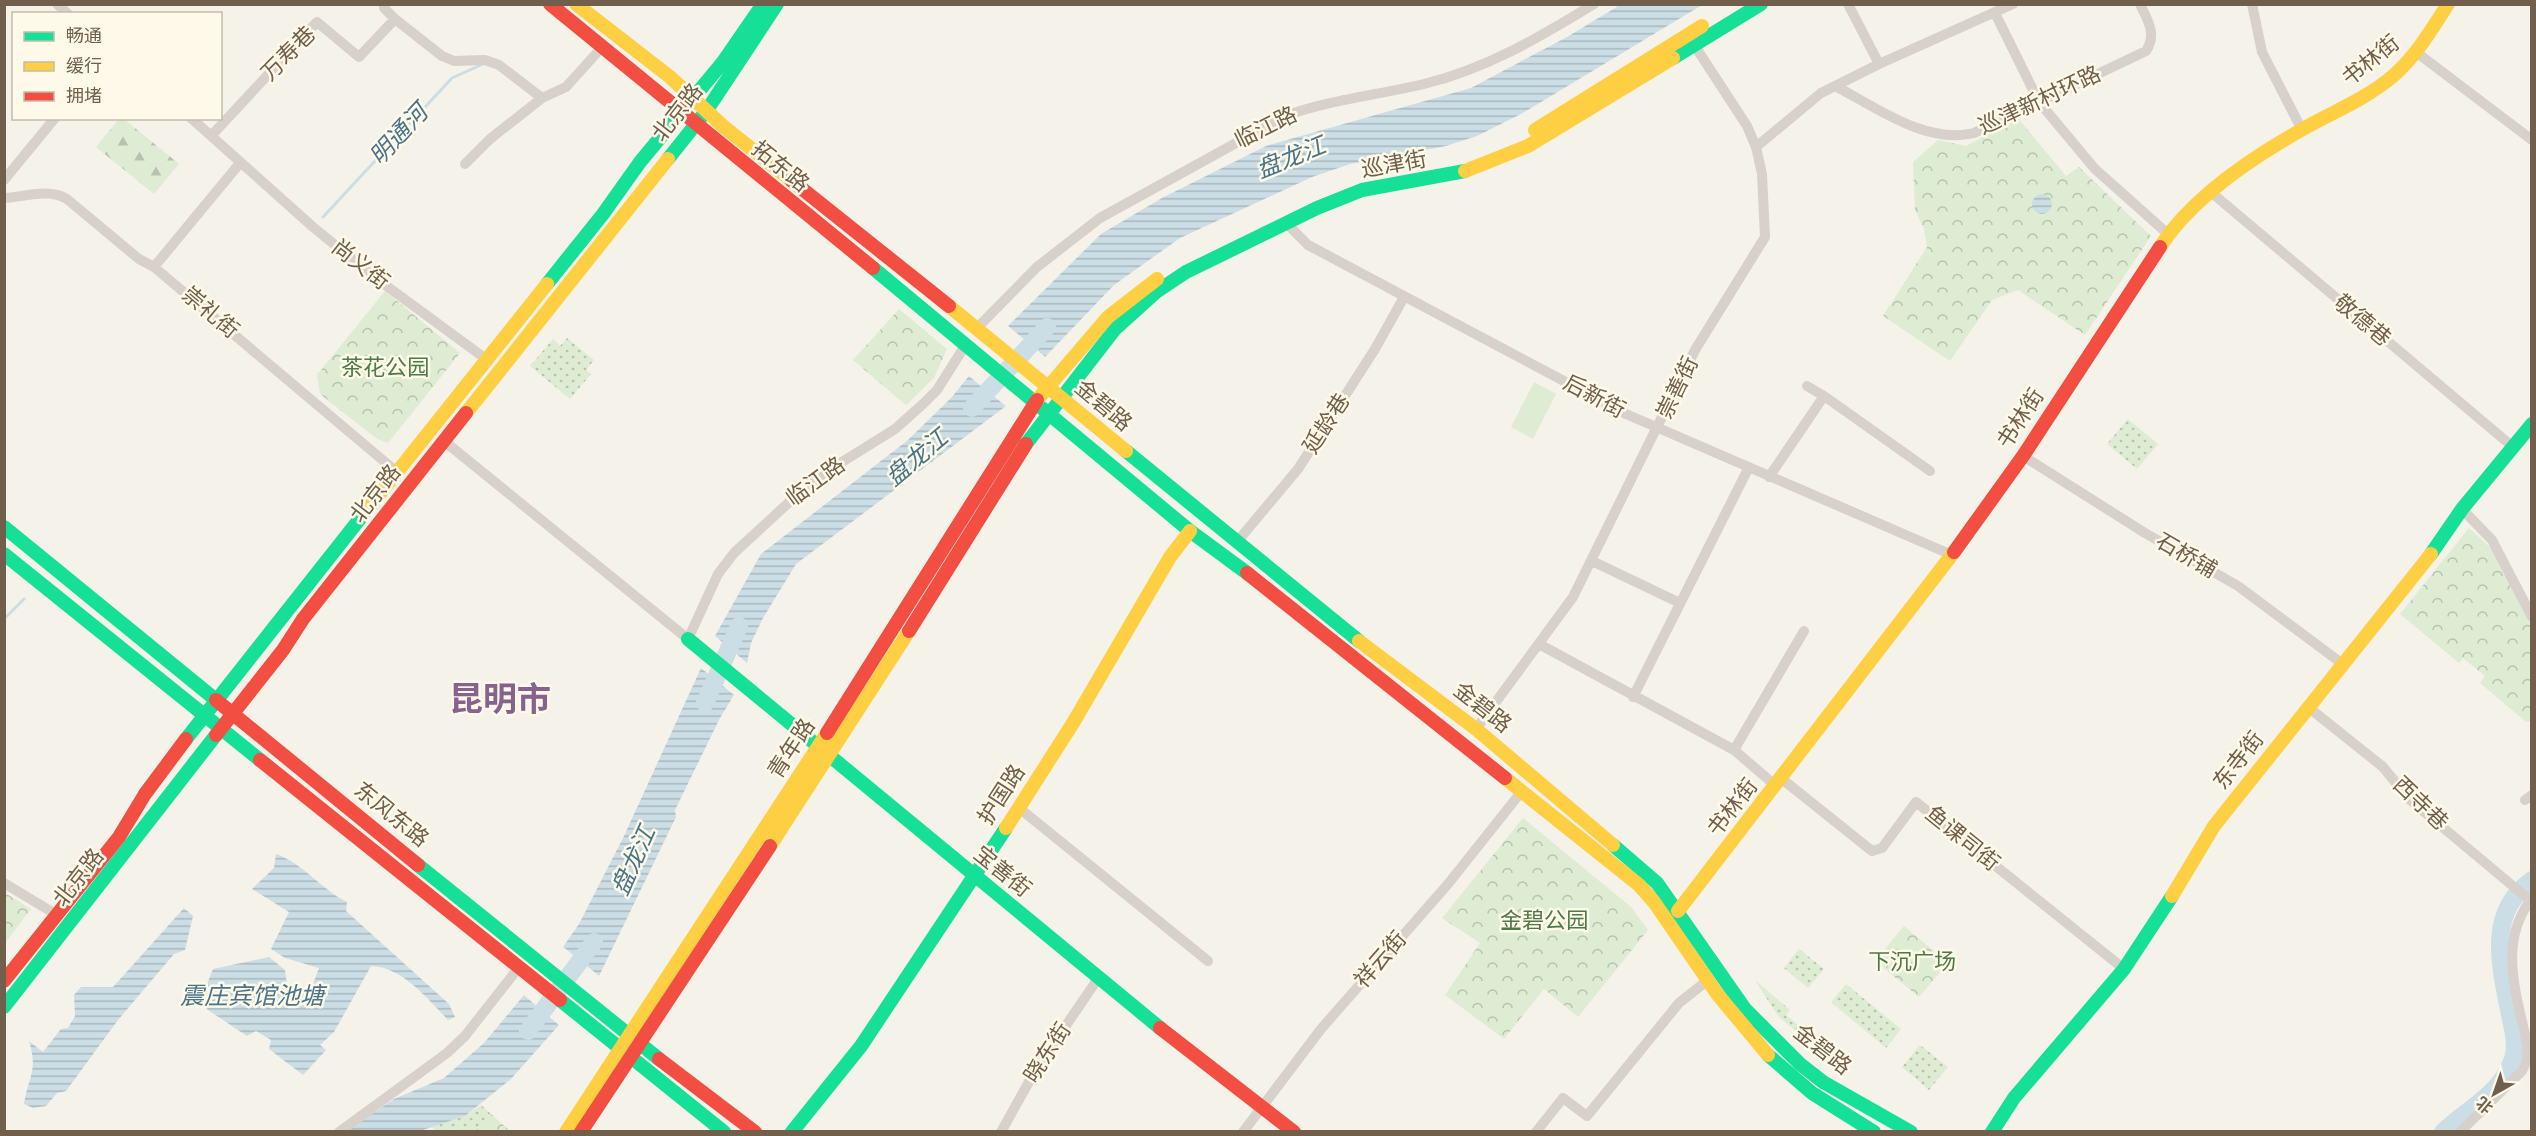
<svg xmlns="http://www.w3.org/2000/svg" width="2536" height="1136" font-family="'Sofia Sans Condensed','Noto Sans SC',sans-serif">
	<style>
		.grass { fill: url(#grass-dots) }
		.forest { fill: url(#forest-firs) }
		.park { fill: url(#park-crowns) }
		.pitch { fill: #deecd4 }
		.water { fill: url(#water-rules) }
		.pier { fill: #f5f2e9 }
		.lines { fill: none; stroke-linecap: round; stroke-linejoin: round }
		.stream { stroke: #cbdee5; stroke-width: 3 }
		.river { stroke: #cbdee5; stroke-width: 18 }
		.street { stroke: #d7d0cb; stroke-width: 10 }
		.fast { stroke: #16e098; stroke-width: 14 }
		.slow { stroke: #ffcf43; stroke-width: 14 }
		.jam { stroke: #f24e42; stroke-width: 14 }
		.labels { text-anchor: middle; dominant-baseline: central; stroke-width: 5; stroke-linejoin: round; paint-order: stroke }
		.street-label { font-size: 22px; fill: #715f4b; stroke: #fef9e9 }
		.park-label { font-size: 22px; fill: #4d7b46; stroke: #fef9e9 }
		.water-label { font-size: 24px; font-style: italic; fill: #49748a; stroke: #fef9e9 }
		.town-label { font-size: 34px; font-weight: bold; fill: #87628d; stroke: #fef9e9 }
	</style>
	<defs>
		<pattern id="grass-dots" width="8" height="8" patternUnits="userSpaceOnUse" patternTransform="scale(1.5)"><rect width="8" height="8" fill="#deecd4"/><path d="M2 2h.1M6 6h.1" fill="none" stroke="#b8c2ae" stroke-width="1.8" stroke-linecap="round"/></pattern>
		<pattern id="forest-firs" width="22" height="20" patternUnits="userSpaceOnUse" patternTransform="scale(1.5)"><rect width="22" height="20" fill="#deecd4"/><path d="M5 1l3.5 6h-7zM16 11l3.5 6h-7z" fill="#b8c2ae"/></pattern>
		<pattern id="park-crowns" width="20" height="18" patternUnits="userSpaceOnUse" patternTransform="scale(1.5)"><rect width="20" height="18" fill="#deecd4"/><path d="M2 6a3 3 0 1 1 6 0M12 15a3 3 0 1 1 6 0" fill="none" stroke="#b8c2ae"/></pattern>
		<pattern id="water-rules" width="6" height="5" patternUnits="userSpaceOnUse" patternTransform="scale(1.5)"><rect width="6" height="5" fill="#cbdee5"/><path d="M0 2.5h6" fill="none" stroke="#a9b7bc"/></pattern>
	</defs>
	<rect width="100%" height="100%" fill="#f5f2e9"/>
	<path class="grass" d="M567,338L594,360L586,370L591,374L570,399L530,366L553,339L560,346Z
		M2128,419L2158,444L2137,469L2107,444Z
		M1799,949L1824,969L1808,988L1784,968Z
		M1755,980L1790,1010L1786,1015L1814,1038L1810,1043L1778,1016Z
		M1846,984L1901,1029L1886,1048L1831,1002Z
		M1920,1045L1948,1067L1929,1090L1902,1067Z
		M481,1105L491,1114L475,1131H437L431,1127L465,1116Z"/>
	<path class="forest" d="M119,119H124L179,164L154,194L96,147Z"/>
	<path class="park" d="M2018,118L2066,176L2079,167L2151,236L2085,335L2018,290L1992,300L1950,361L1883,316L1927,247L1924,229L1915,210L1913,162L1938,140L1966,146Z
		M385,291L460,353L388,443L377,439L320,394L317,375Z
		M899,309L947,349L934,378L906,405L853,360Z
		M2469,528L2493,550L2531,625V721L2526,722L2480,683L2485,676L2463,658L2459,663L2400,614Z
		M1523,818L1631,907L1648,930L1578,1017L1544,989L1504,1039L1445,995L1480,943L1442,918Z
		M5,893L31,909L5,943H4Z
		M1904,926L1948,963L1919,997L1875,961Z
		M491,1114L510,1131H475Z"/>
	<path class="pitch" d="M1534,382L1556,394L1533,439L1511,427Z"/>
	<path class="water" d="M1620,5H1702L1521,114L1477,136L1446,146L1350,164L1312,177L1180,238L1114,285L1045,357L1008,326L1101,234L1162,198L1266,146L1471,88L1567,37Z
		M2032 204a10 10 0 1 1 20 0a10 10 0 1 1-20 0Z
		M969,376L1006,406L796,564L763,618L751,643L747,663L715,636L761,554L908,440L952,397Z
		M701,668L734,695L720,718L675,810L676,817L599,976L563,947L579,924L624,836Z
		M276,854C304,864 322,890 347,902L346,911L449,1004L455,1017L448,1020C427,998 402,967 371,966L334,1032L320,1045L326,1050L303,1075L269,1049L271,1040L256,1031L247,1036L199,1004L213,969L269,957L285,970L288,993L310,992L319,968L285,958L271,949L289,912L252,889L274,868Z
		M184,908L193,916L185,950L174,954L118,1020L66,1091L57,1093L46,1106L33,1108L24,1104C29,1075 38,1071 29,1041L43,1052L61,1029L68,1028L75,1016L74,995L81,987H113Z
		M524,995L559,1025L511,1079L465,1116L420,1131L345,1132L394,1099L444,1078L484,1043Z"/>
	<path class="pier" d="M1008,326L1045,357L1043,359L1006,328Z
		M971,373L1008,404L1006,406L969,376Z
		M563,947L599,976L597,978L561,950Z
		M526,992L561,1023L559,1025L524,995Z"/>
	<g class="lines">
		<path class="stream" d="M323,217L452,78L483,64
			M4,619L24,599"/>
		<path class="river" d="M972,408L1047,327
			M705,703L739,626
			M528,1031L594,942
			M2443,1132C2465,1111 2500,1093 2511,1064C2518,1048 2514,1032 2510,1015C2501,968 2485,913 2532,880"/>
		<path class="street" d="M57,4L68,14
			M384,4V8L395,19
			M1848,4L1879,64
			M2252,4L2262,52L2302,130
			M1995,13L2039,102L2095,169L2168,234
			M2416,52L2532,140
			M1835,86C1876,107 1926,145 1974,133L2146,51C2157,34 2148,21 2140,4
			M191,118L313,227L373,276L486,359
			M211,136L317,22L359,57L395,19L442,56L454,61L485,60L499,65L542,98L566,87L603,46
			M1756,147L1821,93L1879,64L2013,4
			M465,164L490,139L542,98
			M4,180L55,118
			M2212,193L2513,447
			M4,198C25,197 48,188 67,199L139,259L154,267L398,473
			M1286,223L1308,245L1626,414L1952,555
			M154,267L240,163
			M977,328L1037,267L1100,218L1285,116C1330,100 1377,95 1424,84C1486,69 1540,37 1594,4
			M1824,396L1930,471
			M444,441L688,639L718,574L734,553L798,494L834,467L895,429L923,404L937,390L966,344
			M2023,456L2145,533L2238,586L2344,665
			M1769,477L1824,396L1807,386
			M2462,509L2492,540L2532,617
			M1236,543L1298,469L1375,349L1404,297
			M1592,561L1680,603
			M1539,644L1734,750L1776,786
			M1633,697L1749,467
			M2308,707L2383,767L2410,800L2532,902
			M1476,729L1573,597L1695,350L1765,237L1762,174L1756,147L1747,126L1691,40
			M1734,750L1804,631
			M1782,779L1872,851L1882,848L1916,802L2124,969
			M2525,800L2532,795
			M1019,808L1208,961
			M4,883L57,915
			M339,1132L447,1053L465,1036L519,967
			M1001,1132L1035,1071L1099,977
			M1243,1132L1321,1029L1448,884L1522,791
			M1536,1132L1563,1098L1587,1116L1679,1003L1708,980
			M2460,1132L2522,1071L2527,1060L2528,1048C2518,999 2497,945 2530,901"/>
		<path class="fast" d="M1673,58L1761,4
			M668,159L707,110L777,4
			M873,268L1190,531L1247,573
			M547,284L603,214L640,162L723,62L763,4
			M1026,444L1115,329L1156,292L1186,272L1317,208L1362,190L1465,171
			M1126,451L1359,641
			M4,527L216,700
			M4,554L260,760
			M2431,554L2462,509L2532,424
			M688,639L1160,1028
			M186,739L370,506
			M1613,845L1657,883L1745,1009L1800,1064L1823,1082L1911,1132
			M418,865L659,1059
			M560,1000L724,1132
			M4,1007L216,735
			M1768,1055L1812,1093L1874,1132
			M792,1132L861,1046L1006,828
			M1992,1132L2014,1098L2124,969L2172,896"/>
		<path class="slow" d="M576,4L670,77L724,127L791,180
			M1535,130L1702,26
			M1465,171L1528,146L1673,58
			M2160,247C2192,197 2251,158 2303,129C2333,112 2366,99 2393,76C2416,56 2432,29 2448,4
			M949,306L1126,451
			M1037,400L1108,317L1157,279
			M466,413L668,159
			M370,506L547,284
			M1359,641L1476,729L1613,845
			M1505,778L1639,885L1654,902L1718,995L1768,1055
			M1006,828L1073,723L1170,557L1190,531
			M770,846L909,631
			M2172,896L2214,826L2431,554
			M1678,911L1954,552
			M566,1132L827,733"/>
		<path class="jam" d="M550,4L873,268
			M791,180L949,306
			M1954,552L2023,456L2160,247
			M1247,573L1505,778
			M909,631L1026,444
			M216,700L418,865
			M827,733L1037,400
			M216,735L283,650L303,619L466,413
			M260,760L560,1000
			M4,981L119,837L145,794L186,739
			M1160,1028L1294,1132
			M659,1059L755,1132
			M581,1132L770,846"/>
	</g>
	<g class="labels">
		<g class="street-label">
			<text transform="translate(289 54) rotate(-45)">万寿巷</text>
			<text transform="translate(2371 61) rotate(-39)">书林街</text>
			<text transform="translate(2040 101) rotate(-25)">巡津新村环路</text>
			<text transform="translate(678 113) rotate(-52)">北京路</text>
			<text transform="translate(1266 128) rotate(-26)">临江路</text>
			<text transform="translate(1394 165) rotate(-10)">巡津街</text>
			<text transform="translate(780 167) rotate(39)">拓东路</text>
			<text transform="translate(360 265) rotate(38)">尚义街</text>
			<text transform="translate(210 313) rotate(40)">崇礼街</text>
			<text transform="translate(2362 321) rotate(40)">敬德巷</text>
			<text transform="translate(1678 388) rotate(-64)">崇善街</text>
			<text transform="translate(1594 397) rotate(28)">后新街</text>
			<text transform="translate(1103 406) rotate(40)">金碧路</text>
			<text transform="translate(2021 419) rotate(-57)">书林街</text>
			<text transform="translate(1327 424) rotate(-57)">延龄巷</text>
			<text transform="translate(816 482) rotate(-36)">临江路</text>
			<text transform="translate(376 494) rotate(-52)">北京路</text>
			<text transform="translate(2186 556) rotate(30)">石桥铺</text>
			<text transform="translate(1482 708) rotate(38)">金碧路</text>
			<text transform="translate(792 749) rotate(-57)">青年路</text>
			<text transform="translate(2239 761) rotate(-52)">东寺街</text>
			<text transform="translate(1002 795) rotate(-57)">护国路</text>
			<text transform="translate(2420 804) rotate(44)">西寺巷</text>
			<text transform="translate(1733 808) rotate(-52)">书林街</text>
			<text transform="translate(391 815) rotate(39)">东风东路</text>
			<text transform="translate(1962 839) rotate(39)">鱼课司街</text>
			<text transform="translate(1002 872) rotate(39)">宝善街</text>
			<text transform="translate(79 878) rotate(-52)">北京路</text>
			<text transform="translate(1381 960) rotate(-49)">祥云街</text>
			<text transform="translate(1822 1050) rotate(38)">金碧路</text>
			<text transform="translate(1048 1053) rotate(-57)">晓东街</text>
		</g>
		<g class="park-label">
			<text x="385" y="368">茶花公园</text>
			<text x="1544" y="921">金碧公园</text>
			<text x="1912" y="962">下沉广场</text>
		</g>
		<g class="water-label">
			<text transform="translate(399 135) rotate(-47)">明通河</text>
			<text transform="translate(1291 158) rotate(-22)">盘龙江</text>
			<text transform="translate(917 458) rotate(-40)">盘龙江</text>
			<text transform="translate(634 861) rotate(-66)">盘龙江</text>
			<text x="252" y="996">震庄宾馆池塘</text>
		</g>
		<g class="town-label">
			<text x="500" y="700">昆明市</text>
		</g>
	</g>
	<rect width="2536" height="1136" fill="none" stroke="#715f4b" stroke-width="12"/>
	<rect x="12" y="12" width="210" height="108" fill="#fef9e9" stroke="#c6bbaa" stroke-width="1.5"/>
	<rect x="24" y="32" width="30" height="9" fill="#16e098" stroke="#c6bbaa" stroke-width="1.5"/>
	<text x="66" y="42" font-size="18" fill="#715f4b">畅通</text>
	<rect x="24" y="62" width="30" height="9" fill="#ffcf43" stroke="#c6bbaa" stroke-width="1.5"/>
	<text x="66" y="72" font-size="18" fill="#715f4b">缓行</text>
	<rect x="24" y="92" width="30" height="9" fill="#f24e42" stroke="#c6bbaa" stroke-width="1.5"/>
	<text x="66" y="102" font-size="18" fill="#715f4b">拥堵</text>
	<g transform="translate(2494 1094) rotate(220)" stroke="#fef9e9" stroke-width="4.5" paint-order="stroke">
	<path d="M0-4.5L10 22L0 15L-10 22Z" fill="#715f4b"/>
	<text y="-9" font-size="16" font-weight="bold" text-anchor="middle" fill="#715f4b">北</text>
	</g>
</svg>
